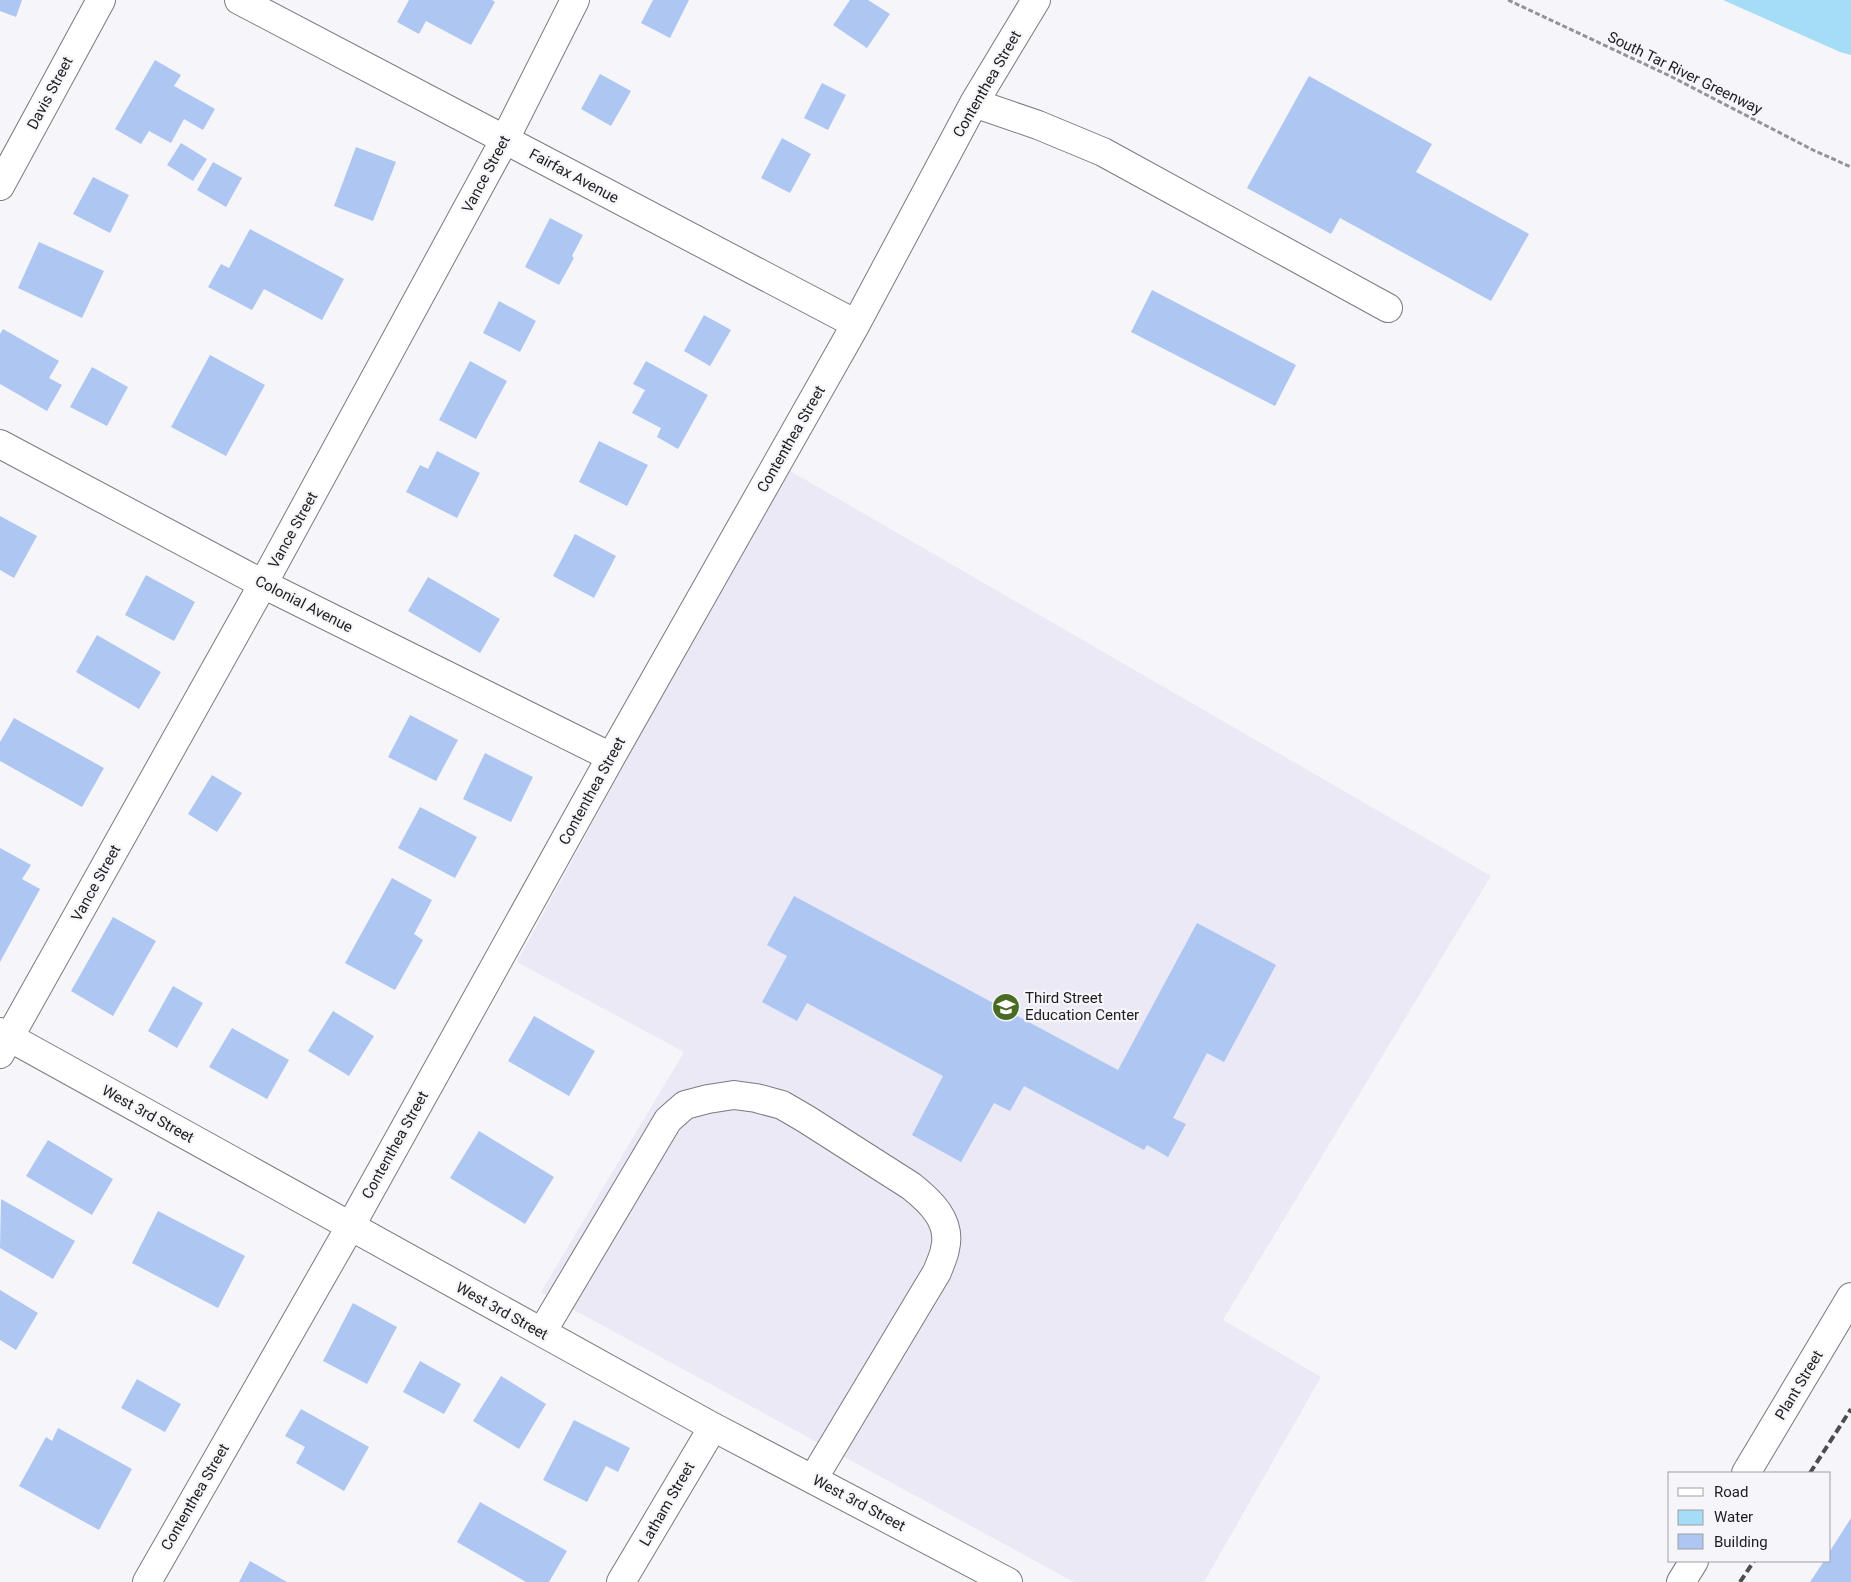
<svg xmlns="http://www.w3.org/2000/svg" width="1851" height="1582" font-family="Roboto,sans-serif">
	<style>
		.built { fill: #ebe9f5 }
		.water { fill: #a5ddf7 }
		.building { fill: #adc7f2 }
		.lines { fill: none; stroke-linecap: round; stroke-linejoin: round }
		.minor-casing { stroke: #7b7a7f; stroke-width: 30 }
		.path { stroke: #939396; stroke-width: 3; stroke-dasharray: 5 2.5; stroke-linecap: butt }
		.minor { stroke: #fff; stroke-width: 28 }
		.rail { stroke: #4d4c4f; stroke-width: 4; stroke-dasharray: 8 4; stroke-linecap: butt }
		.labels { text-anchor: middle; dominant-baseline: central; stroke-width: 4.5; stroke-linejoin: round; paint-order: stroke }
		.street-label { font-size: 15px; fill: #1d1d1f; stroke: #f6f5fa }
		.poi-label { font-size: 15px; fill: #1d1d1f; stroke: #f6f5fa; text-anchor: start }
	</style>
	<rect width="100%" height="100%" fill="#f6f5fa"/>
	<path class="built" d="M785,468L1491,876L1223,1320L1321,1377L1204,1582H1074L541,1292L684,1052L517,962Z"/>
	<path class="water" d="M1723,0H1851V55L1840,52Z"/>
	<path class="building" d="M0,0H22L16,17L0,11Z
		M409,0H492L495,2L471,45L426,21L419,34L397,22Z
		M653,0H689L670,38L641,23Z
		M850,0H868L890,14L867,48L833,25Z
		M155,60L181,75L174,86L215,109L203,130L184,119L171,143L149,131L141,144L115,129Z
		M600,74L631,91L611,126L581,109Z
		M1309,76L1432,144L1416,172L1529,234L1491,301L1340,218L1331,234L1247,188Z
		M822,83L846,95L828,130L804,118Z
		M782,138L811,154L790,193L761,178Z
		M181,143L207,159L193,181L167,165Z
		M356,147L396,162L373,221L334,206Z
		M213,162L242,178L226,207L197,190Z
		M93,177L129,195L110,233L73,214Z
		M550,218L583,235L572,256L574,258L559,285L525,267Z
		M250,229L344,279L322,320L264,289L252,310L208,287L221,264L229,268Z
		M39,242L104,271L82,318L18,288Z
		M1152,290L1296,365L1275,406L1131,332Z
		M499,301L536,321L520,352L483,333Z
		M704,315L731,330L710,366L684,351Z
		M3,329L59,361L49,378L62,385L47,411L0,384V334Z
		M210,355L265,385L226,456L171,427Z
		M470,361L507,381L476,439L439,420Z
		M646,361L708,395L678,449L657,437L661,428L632,413L645,390L633,384Z
		M92,367L128,387L107,426L70,407Z
		M599,441L648,465L627,506L579,482Z
		M437,451L480,473L457,518L406,492L420,465L428,469Z
		M0,516L37,536L14,578L0,570Z
		M575,534L616,556L594,598L553,576Z
		M146,575L195,602L174,641L125,615Z
		M428,577L500,619L480,653L408,611Z
		M97,635L161,672L139,709L76,672Z
		M410,715L458,740L436,781L388,757Z
		M14,718L104,768L82,807L0,761V742Z
		M485,753L533,777L511,822L463,799Z
		M212,775L242,793L217,832L188,814Z
		M420,807L477,837L455,878L398,848Z
		M0,848L31,865L22,879L40,889L0,962Z
		M392,878L432,900L414,934L423,940L395,990L345,963Z
		M794,896L1118,1070L1197,923L1276,965L1224,1062L1207,1053L1173,1118L1186,1124L1168,1157L1147,1145L1144,1150L1024,1086L1010,1111L994,1103L961,1162L912,1135L943,1076L807,1003L797,1021L762,1002L787,956L767,945Z
		M113,917L156,941L113,1016L71,991Z
		M173,986L203,1003L177,1048L148,1031Z
		M333,1011L374,1036L349,1076L308,1051Z
		M534,1016L595,1051L569,1096L508,1061Z
		M232,1028L289,1060L267,1099L209,1067Z
		M479,1131L554,1177L525,1224L450,1178Z
		M48,1140L113,1179L92,1215L26,1176Z
		M1,1199L75,1241L53,1279L0,1248Z
		M158,1211L245,1256L218,1308L132,1263Z
		M0,1290L38,1313L16,1350L0,1340Z
		M353,1303L397,1327L367,1384L323,1361Z
		M420,1361L461,1384L444,1414L403,1392Z
		M501,1376L546,1404L519,1449L473,1421Z
		M137,1379L181,1404L165,1432L121,1408Z
		M301,1409L369,1447L344,1491L296,1463L305,1447L285,1436Z
		M574,1420L630,1448L618,1472L606,1466L587,1502L543,1480Z
		M58,1428L132,1469L99,1530L19,1486L46,1437L52,1441Z
		M480,1502L567,1551L549,1582H526L457,1542Z
		M1851,1518V1582H1810L1824,1561H1830V1551Z
		M250,1561L287,1582H239Z"/>
	<g class="lines">
		<g class="minor-casing">
			<path id="minor" d="M239,0L856,324
				M974,103L1038,125L1103,152L1388,308
				M0,186L101,0
				M0,444L263,584L611,757
				M0,1032L713,1427L1008,1582
				M0,1054L263,584L505,139L575,0
				M542,1332L668,1120L685,1105L708,1099L734,1095L756,1098L782,1105L806,1119L911,1186C930,1201 952,1221 945,1249C944,1256 940,1264 937,1272L813,1479
				M1746,1473L1851,1297
				M147,1582L350,1227L611,757L856,324L974,103L1036,0
				M621,1582L713,1427
				M1681,1582L1694,1561"/>
		</g>
		<path class="path" d="M1508,0L1670,76L1813,150L1851,167"/>
		<use href="#minor" class="minor"/>
		<path class="rail" d="M1810,1473L1851,1409
			M1740,1582L1754,1561"/>
	</g>
	<defs>
		<g id="school-disc" transform="scale(1.4375)"><circle r="9.5" fill="#4a6b23" stroke="#f6f5fa"/><path d="M0-5L7-2L0 1L-7-2ZM-4 1L0 2.5L4 1V4Q0 6-4 4Z" fill="#fff"/></g>
	</defs>
	<g fill-rule="evenodd">
		<use href="#school-disc" x="1006" y="1007"/>
	</g>
	<g class="labels">
		<g class="street-label">
			<text transform="translate(1685 73) rotate(26)">South Tar River Greenway</text>
			<text transform="translate(987 84) rotate(-60)">Contenthea Street</text>
			<text transform="translate(50 93) rotate(-62)">Davis Street</text>
			<text transform="translate(486 174) rotate(-62)">Vance Street</text>
			<text transform="translate(574 176) rotate(28)">Fairfax Avenue</text>
			<text transform="translate(791 439) rotate(-60)">Contenthea Street</text>
			<text transform="translate(293 530) rotate(-61)">Vance Street</text>
			<text transform="translate(304 604) rotate(27)">Colonial Avenue</text>
			<text transform="translate(592 791) rotate(-61)">Contenthea Street</text>
			<text transform="translate(96 883) rotate(-61)">Vance Street</text>
			<text transform="translate(148 1114) rotate(29)">West 3rd Street</text>
			<text transform="translate(395 1145) rotate(-61)">Contenthea Street</text>
			<text transform="translate(502 1311) rotate(29)">West 3rd Street</text>
			<text transform="translate(1799 1385) rotate(-59)">Plant Street</text>
			<text transform="translate(195 1497) rotate(-60)">Contenthea Street</text>
			<text transform="translate(859 1503) rotate(28)">West 3rd Street</text>
			<text transform="translate(667 1504) rotate(-60)">Latham Street</text>
		</g>
		<g class="poi-label">
			<text x="1025" y="998">Third Street<tspan x="1025" dy="17">Education Center</tspan></text>
		</g>
	</g>
	<rect x="1668" y="1472" width="162" height="90" fill="#f6f5fa" stroke="#9f9fa2"/>
	<rect x="1678" y="1488" width="25" height="8" fill="#ffffff" stroke="#9f9fa2"/>
	<text x="1714" y="1497" font-size="15" fill="#1d1d1f">Road</text>
	<rect x="1678" y="1510" width="25" height="15" fill="#a5ddf7" stroke="#9f9fa2"/>
	<text x="1714" y="1522" font-size="15" fill="#1d1d1f">Water</text>
	<rect x="1678" y="1534" width="25" height="15" fill="#adc7f2" stroke="#9f9fa2"/>
	<text x="1714" y="1547" font-size="15" fill="#1d1d1f">Building</text>
</svg>
